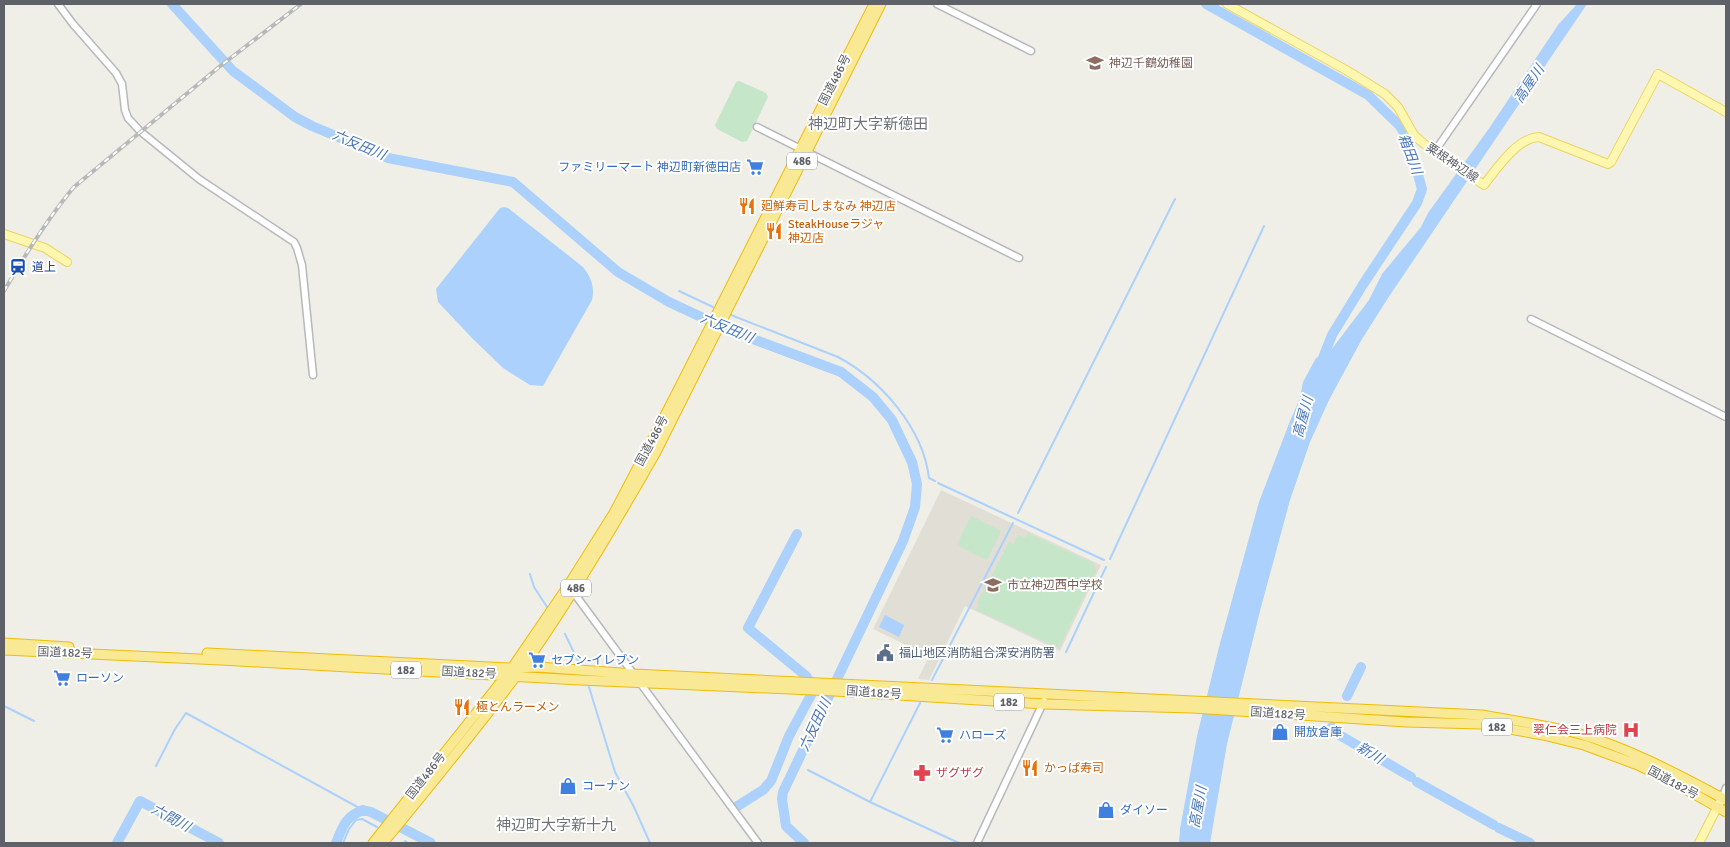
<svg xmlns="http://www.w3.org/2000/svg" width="1730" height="847" font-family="Signika,'Noto Sans JP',sans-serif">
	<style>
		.education { fill: #e0ded5 }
		.green { fill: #c5e6c8 }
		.water { fill: #abd1fc }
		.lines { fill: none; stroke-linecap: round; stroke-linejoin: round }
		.stream { stroke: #abd1fc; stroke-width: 2 }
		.river { stroke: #abd1fc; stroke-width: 10 }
		.minor-casing { stroke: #b7b8bd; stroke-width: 9 }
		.major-casing { stroke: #edd363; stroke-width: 10 }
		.highway-casing { stroke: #efbc08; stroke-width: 11 }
		.minor { stroke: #fff; stroke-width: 6 }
		.major { stroke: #fdf7af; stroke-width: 8 }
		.highway { stroke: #fae994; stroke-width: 9 }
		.rail-casing { stroke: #b7b8b8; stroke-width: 4 }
		.rail { stroke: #fff; stroke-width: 2; stroke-dasharray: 5.5; stroke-linecap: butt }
		.labels { text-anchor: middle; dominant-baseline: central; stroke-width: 4; stroke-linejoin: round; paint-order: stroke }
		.shield { fill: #fff; stroke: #8e9095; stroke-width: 1 }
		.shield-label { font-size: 11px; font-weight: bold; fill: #5e6167 }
		.education-label { font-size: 12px; fill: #785e54; stroke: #fff; text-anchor: start }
		.street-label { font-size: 12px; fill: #5e6167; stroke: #fff }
		.shop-label { font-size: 12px; fill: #366cbe; stroke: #fff; text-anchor: start }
		.food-label { font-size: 12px; fill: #c56008; stroke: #fff; text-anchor: start }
		.transit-label { font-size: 12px; fill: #164399; stroke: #fff; text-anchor: start }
		.service-label { font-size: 12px; fill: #4e5e75; stroke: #fff; text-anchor: start }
		.health-label { font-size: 12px; fill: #be3a42; stroke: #fff; text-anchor: end }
		.water-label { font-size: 14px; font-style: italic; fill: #4976b8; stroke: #fff }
		.quarter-label { font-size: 15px; fill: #6f7379; stroke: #fff }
	</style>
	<rect width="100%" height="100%" fill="#f0efe7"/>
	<path class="education" d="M941,490L1101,565L1060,651L965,606L929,680L918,679L929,656L873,629Z"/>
	<path class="green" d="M739,81L766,93L768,97L747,141L742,142L717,129L715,125L736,82Z
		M971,516L1001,531L987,560L957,545Z
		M1028,533L1093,563L1096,571L1059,648L976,610L979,605L977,604L1009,542L1014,544L1018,535L1025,538Z"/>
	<path class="water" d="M1577,4H1587L1390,295L1362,339L1329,400L1310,442L1290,500L1260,611L1227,744L1210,843H1179L1180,829L1197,736L1219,647L1259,502L1290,421L1300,398L1303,382L1316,358L1328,354L1369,300L1382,274L1421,227L1428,213L1490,127L1558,25Z
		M504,207L508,208L583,267C591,277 595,287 592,300L543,386L530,385L503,368L472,338L438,302L436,289L500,208Z
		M885,615L904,625L899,637L879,627Z"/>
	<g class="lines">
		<path class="stream" d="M679,291L713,307
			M731,315L838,357C881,380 923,428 929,478L935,481
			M938,483L1104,560
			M1018,513L1175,199
			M1110,559L1264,226
			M530,574L534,587L547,607
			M565,634L579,663
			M1066,652L1106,567
			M932,680L1013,523
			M589,687L615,772L634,807L650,843
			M920,703L870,802L959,843
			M4,706L34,721
			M781,756L784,758
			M156,766L175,729L186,713L363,810
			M808,770L870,802
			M405,841L408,843
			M343,843L349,829L356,820L362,819L377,827"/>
		<path class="river" d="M172,4L233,71L295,117L312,126L388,158L513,182L618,272L669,302L729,330L841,372L873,397L892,420L912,462L917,484L915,507L903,541L783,792L782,799L786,826L804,843
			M1206,4L1368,95L1400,126L1409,142L1422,189L1417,203L1362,286L1332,335L1319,368
			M1347,696L1361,667
			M1332,727L1331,730L1411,777
			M1417,782L1494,825
			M736,807L763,790L771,781L789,736L811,695L813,687L806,676L748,628L797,534
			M1499,828L1530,843
			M117,843L140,801L219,843
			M336,843C343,826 345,817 363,810L371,812L431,843"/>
		<g class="minor-casing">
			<path id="minor" d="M58,4L73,24L116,73L122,84L125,110L128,118L140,131L199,179L294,242L297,248L302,265L313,375
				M937,4L1031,51
				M757,127L1019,258
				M1435,151L1537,4
				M1531,319L1726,417
				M571,589L758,843
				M1722,798L1726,788
				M977,843L1044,701"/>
		</g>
		<g class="major-casing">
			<path id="major" d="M1227,4L1346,70L1385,94L1398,107L1414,135L1423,143L1484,185C1497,168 1517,138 1539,137L1608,164L1611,162L1658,74L1726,112
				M4,234L45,248L67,262
				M1699,843L1722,798"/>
		</g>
		<g class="highway-casing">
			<path id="highway" d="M4,643L69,647
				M4,650L221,660L580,680L835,691L1043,704L1193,708L1406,722L1481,724L1543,735L1584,745L1638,765L1680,786L1726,812
				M207,653L512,668L538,667L634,674L1482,715C1514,721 1548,725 1580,734C1631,749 1679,775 1726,800
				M373,843L512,668L568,586L614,513L674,398L874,4
				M383,843C430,786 478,728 522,668C571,599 614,526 656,452L881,4"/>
		</g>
		<use href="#minor" class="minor"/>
		<use href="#major" class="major"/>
		<use href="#highway" class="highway"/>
		<g class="rail-casing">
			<path id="rail" d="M4,291C25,255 47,219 74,187L219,67L301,4"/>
		</g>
		<use href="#rail" class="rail"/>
	</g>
	<defs>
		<g id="school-bare" transform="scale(1.35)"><path d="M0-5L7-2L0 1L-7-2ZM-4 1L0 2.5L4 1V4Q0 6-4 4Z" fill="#8d6e63" stroke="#fff" stroke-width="2.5" paint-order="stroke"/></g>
		<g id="supermarket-bare" transform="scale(1.35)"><path d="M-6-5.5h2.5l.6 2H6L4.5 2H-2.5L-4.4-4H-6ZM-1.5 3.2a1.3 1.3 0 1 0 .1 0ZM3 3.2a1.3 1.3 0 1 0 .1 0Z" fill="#3f7fe0" stroke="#fff" stroke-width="2.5" paint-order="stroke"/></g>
		<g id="restaurant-bare" transform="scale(1.35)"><path d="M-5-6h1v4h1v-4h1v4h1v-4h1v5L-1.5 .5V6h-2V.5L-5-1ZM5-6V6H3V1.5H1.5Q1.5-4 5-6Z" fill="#e8710a" stroke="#fff" stroke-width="2.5" paint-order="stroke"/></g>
		<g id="station-bare" transform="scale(1.35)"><path d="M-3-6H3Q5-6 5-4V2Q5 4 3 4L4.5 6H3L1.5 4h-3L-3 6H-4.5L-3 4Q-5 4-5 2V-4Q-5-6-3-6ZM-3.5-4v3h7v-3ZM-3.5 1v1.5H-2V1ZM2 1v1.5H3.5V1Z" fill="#1a4fb4" stroke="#fff" stroke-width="2.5" paint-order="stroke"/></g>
		<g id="civic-bare" transform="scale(1.35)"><path d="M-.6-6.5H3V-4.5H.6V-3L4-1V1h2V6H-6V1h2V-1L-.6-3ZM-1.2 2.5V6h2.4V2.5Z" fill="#5c6f8a" stroke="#fff" stroke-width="2.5" paint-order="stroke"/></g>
		<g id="hospital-bare" transform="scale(1.35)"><path d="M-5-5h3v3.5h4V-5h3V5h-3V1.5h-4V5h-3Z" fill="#e0444e" stroke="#fff" stroke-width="2.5" paint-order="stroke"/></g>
		<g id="shop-bare" transform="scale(1.35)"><path d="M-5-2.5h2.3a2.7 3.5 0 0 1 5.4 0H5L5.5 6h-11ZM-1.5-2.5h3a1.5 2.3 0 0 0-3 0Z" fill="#3f7fe0" stroke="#fff" stroke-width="2.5" paint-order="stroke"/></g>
		<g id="pharmacy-bare" transform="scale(1.35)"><path d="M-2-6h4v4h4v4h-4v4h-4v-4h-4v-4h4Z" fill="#e0444e" stroke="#fff" stroke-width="2.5" paint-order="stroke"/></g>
	</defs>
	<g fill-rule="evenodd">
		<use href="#school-bare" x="1095" y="63"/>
		<use href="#supermarket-bare" x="755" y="167"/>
		<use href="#restaurant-bare" x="747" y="206"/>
		<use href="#restaurant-bare" x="774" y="231"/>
		<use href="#station-bare" x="18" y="267"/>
		<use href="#school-bare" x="993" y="585"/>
		<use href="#civic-bare" x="885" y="653"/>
		<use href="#supermarket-bare" x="537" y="660"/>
		<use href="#supermarket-bare" x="62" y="678"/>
		<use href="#restaurant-bare" x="462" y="707"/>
		<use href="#hospital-bare" x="1631" y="730"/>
		<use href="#shop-bare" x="1280" y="732"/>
		<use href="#supermarket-bare" x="945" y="735"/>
		<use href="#restaurant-bare" x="1030" y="768"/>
		<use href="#pharmacy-bare" x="922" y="773"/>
		<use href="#shop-bare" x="568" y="786"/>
		<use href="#shop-bare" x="1106" y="810"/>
	</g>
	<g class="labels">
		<g class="shield">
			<rect x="787" y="152.5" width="30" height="17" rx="4"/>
			<rect x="561" y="579.5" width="30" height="17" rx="4"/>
			<rect x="391" y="661.5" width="30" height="17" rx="4"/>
			<rect x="994" y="693.5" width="30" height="17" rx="4"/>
			<rect x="1482" y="718.5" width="30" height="17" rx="4"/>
		</g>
		<g class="shield-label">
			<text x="802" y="161">486</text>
			<text x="576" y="588">486</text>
			<text x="406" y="670">182</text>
			<text x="1009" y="702">182</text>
			<text x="1497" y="727">182</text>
		</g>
		<g class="education-label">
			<text x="1109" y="63">神辺千鶴幼稚園</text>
			<text x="1007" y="585">市立神辺西中学校</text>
		</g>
		<g class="street-label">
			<text transform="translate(835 80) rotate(-63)">国道486号</text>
			<text transform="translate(1452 163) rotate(34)">粟根神辺線</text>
			<text transform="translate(652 441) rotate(-62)">国道486号</text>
			<text transform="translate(65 653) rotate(2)">国道182号</text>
			<text transform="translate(469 673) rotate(3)">国道182号</text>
			<text transform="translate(874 693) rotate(4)">国道182号</text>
			<text transform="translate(1278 714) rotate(4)">国道182号</text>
			<text transform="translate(426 776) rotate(-52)">国道486号</text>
			<text transform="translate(1673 783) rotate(28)">国道182号</text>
		</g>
		<g class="shop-label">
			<text x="741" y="167" text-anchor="end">ファミリーマート 神辺町新徳田店</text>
			<text x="551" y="660">セブン-イレブン</text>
			<text x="76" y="678">ローソン</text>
			<text x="1294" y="732">開放倉庫</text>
			<text x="959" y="735">ハローズ</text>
			<text x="582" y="786">コーナン</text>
			<text x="1120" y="810">ダイソー</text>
		</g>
		<g class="food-label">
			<text x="761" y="206">廻鮮寿司しまなみ 神辺店</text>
			<text x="788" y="224">SteakHouseラジャ<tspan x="788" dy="14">神辺店</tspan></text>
			<text x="476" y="707">極とんラーメン</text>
			<text x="1044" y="768">かっぱ寿司</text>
		</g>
		<g class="transit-label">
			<text x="32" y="267">道上</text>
		</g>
		<g class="service-label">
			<text x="899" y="653">福山地区消防組合深安消防署</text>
		</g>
		<g class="health-label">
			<text x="1617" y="730">翠仁会三上病院</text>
			<text x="936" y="773" text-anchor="start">ザグザグ</text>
		</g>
		<g class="water-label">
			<text transform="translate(1529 84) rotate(-56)">高屋川</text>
			<text transform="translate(359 145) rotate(23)">六反田川</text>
			<text transform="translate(1410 154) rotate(69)">箱田川</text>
			<text transform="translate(727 328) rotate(23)">六反田川</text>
			<text transform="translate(1303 417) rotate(-75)">高屋川</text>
			<text transform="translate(815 725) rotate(-65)">六反田川</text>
			<text transform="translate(1370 753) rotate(31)">新川</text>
			<text transform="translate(1198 807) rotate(-80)">高屋川</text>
			<text transform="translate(171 818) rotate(28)">六間川</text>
		</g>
		<g class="quarter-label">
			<text x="868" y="124">神辺町大字新徳田</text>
			<text x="556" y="825">神辺町大字新十九</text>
		</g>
	</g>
	<rect width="1730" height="847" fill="none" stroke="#5e6167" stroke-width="10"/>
</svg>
